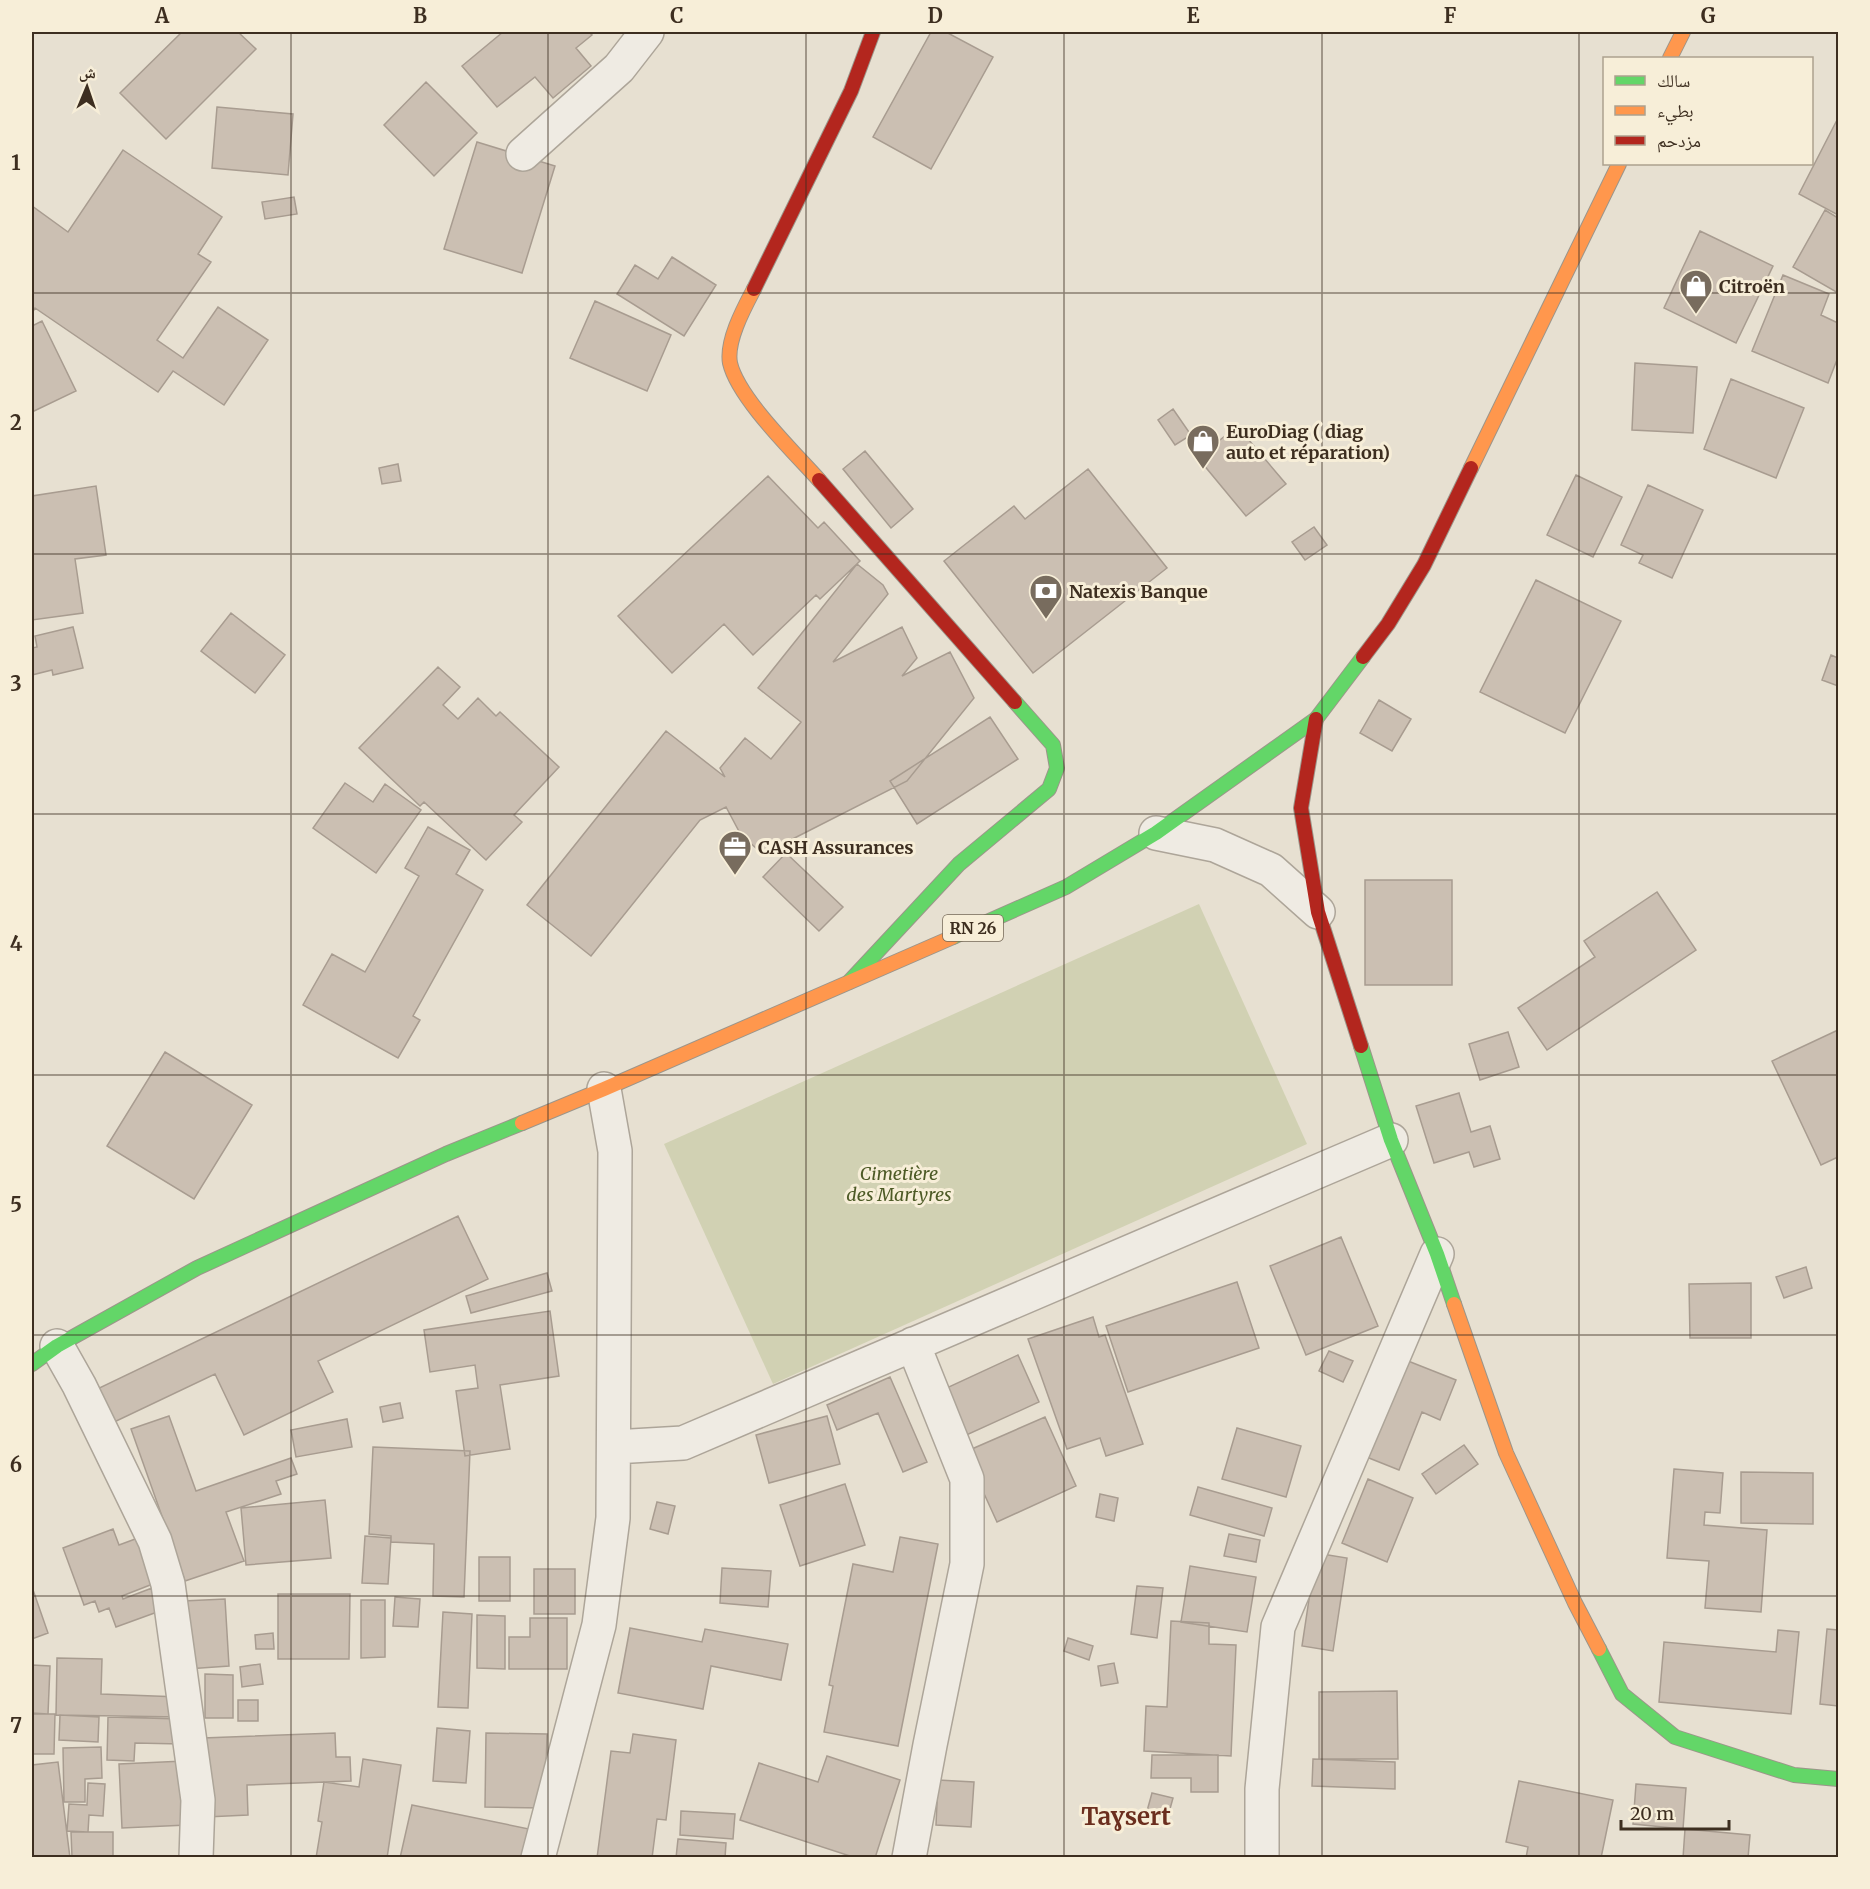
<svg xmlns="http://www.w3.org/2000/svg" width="1870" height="1889" font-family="Merriweather,'Noto Naskh Arabic',serif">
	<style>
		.cemetery { fill: #d1d1b3 }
		.building { fill: #cbbfb2; stroke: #a89c90; stroke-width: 1.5 }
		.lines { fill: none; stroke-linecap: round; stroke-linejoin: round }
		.street-casing { stroke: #ada599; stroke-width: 36 }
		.fast-casing { stroke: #9c958a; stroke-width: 16 }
		.slow-casing { stroke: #9c958a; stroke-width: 16 }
		.jam-casing { stroke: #9c958a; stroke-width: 16 }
		.street { stroke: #efebe3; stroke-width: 33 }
		.fast { stroke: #63d668; stroke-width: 14 }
		.slow { stroke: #ff974d; stroke-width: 14 }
		.jam { stroke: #b3261e; stroke-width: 14 }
		.grid { fill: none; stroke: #3d2e20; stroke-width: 1.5; stroke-opacity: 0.55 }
		.labels { text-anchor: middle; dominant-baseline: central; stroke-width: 6; stroke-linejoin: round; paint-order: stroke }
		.shield { fill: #f7eed8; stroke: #756857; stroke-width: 1.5 }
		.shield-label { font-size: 16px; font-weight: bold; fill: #3d2e20 }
		.poi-label { font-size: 18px; font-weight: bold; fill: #3d2e20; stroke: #f7eed8; text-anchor: start }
		.park-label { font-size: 18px; font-style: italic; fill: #4d5a26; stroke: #f7eed8 }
		.district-label { font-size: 24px; font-weight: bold; fill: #6b2e1e; stroke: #f7eed8 }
		.neatline { fill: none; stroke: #3d2e20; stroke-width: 2 }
		.grid-label { font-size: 20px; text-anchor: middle; font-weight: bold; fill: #3d2e20 }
	</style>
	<rect width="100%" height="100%" fill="#e7e0d1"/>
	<path class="cemetery" d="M1199,904L1307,1144L773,1384L664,1144Z"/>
	<path class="building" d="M182,32H238L256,49L166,139L120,93Z
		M503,32H589L592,35L576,48L591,66L553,98L535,77L497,107L462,66Z
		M931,32H946L993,57L931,169L873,137Z
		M426,82L477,133L434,176L384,125Z
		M217,107L293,114L288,175L212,168Z
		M1838,118V215L1799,194Z
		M477,142L555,166L522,273L444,249Z
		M123,150L222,217L198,254L211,262L157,340L183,358L218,307L268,340L224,405L173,371L158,392L35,308L32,313V206L68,232Z
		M294,197L297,214L265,219L262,202Z
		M1825,210L1838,218V293L1793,267Z
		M1700,231L1773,266L1736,343L1664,308Z
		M672,257L716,285L684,336L617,294L635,265L658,279Z
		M1783,275L1829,294L1821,315L1838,323V357L1828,383L1752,351Z
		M595,301L671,335L647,391L570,358Z
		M42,321L76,391L32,412V326Z
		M1635,363L1697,367L1693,433L1632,430Z
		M1731,379L1804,408L1776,478L1704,449Z
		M1173,409L1191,435L1175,445L1158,420Z
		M1237,426L1286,484L1246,516L1198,458Z
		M865,451L913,509L891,528L843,469Z
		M398,464L401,481L382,484L379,468Z
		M1088,469L1167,568L1033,673L944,561L1014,506L1025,519Z
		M1576,475L1622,497L1593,557L1547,535Z
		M768,476L818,528L824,522L860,561L820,599L816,595L753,655L724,624L672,673L618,616Z
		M1648,485L1703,510L1672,578L1639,563L1643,555L1621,545Z
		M96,486L106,555L75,559L83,613L32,620V496Z
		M1314,527L1327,545L1305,560L1292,542Z
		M857,564L883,585L888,594L833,662L902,627L917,658L902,676L950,652L974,698L907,781L763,854L741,835L726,807L700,820L591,956L527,905L666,731L725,777L720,768L745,738L771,759L801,722L758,688Z
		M1536,580L1621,621L1565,733L1480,692Z
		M231,613L285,655L255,693L201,651Z
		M73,627L83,668L53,675L52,670L32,675V648L37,647L35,636Z
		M1831,655L1838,658V686L1822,680Z
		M438,667L460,687L443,705L458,719L478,698L496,716L500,712L559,767L514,815L522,822L486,860L424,802L420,806L359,748Z
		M1379,700L1411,719L1392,751L1360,733Z
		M990,717L1018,759L917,824L890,781Z
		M345,783L373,802L385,784L421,810L376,873L313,828Z
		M428,827L470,850L456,874L483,890L413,1016L420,1020L398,1058L303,1005L332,954L365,972L419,876L405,868Z
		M786,853L843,907L819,931L763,877Z
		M1365,880H1452V985H1365Z
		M1657,892L1696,950L1547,1050L1518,1008L1595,957L1584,941Z
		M1838,1030V1157L1821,1165L1772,1061Z
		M1508,1032L1519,1067L1480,1080L1469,1044Z
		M165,1052L252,1105L194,1199L107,1146Z
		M1459,1093L1471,1132L1490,1126L1500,1159L1474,1167L1469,1152L1434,1163L1416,1106Z
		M458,1216L488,1279L318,1361L333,1392L244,1435L215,1374L110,1424L93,1391Z
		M1341,1237L1378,1326L1306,1355L1270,1266Z
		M1806,1267L1812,1288L1784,1298L1776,1277Z
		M547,1273L552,1291L471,1313L466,1296Z
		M1237,1282L1259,1348L1128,1392L1106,1326Z
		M1751,1283V1338H1690L1689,1284Z
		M550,1311L559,1376L500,1385L510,1449L465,1456L456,1391L478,1388L475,1365L430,1372L424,1330Z
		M1093,1317L1099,1337L1105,1335L1143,1444L1106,1456L1100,1438L1067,1449L1028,1339Z
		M1329,1351L1353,1361L1343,1382L1319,1371Z
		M1018,1355L1039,1402L962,1437L940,1391Z
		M1403,1359L1456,1380L1440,1420L1422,1412L1399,1470L1364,1456Z
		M890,1377L927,1462L903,1472L878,1413L837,1430L827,1405Z
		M400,1403L403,1418L383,1422L380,1407Z
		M169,1416L196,1491L291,1458L297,1474L276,1481L281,1494L226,1512L244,1561L185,1581L131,1429Z
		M827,1416L840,1464L769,1483L756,1435Z
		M1045,1417L1076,1486L997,1522L965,1452Z
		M347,1419L352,1447L296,1457L291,1430Z
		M1237,1428L1301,1446L1286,1497L1222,1479Z
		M1464,1445L1478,1464L1436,1494L1422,1474Z
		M373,1447L470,1451L464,1597L433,1596L434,1544L391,1542V1536L369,1534Z
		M1674,1469L1723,1473L1720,1513L1705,1512L1704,1525L1767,1530L1761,1612L1705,1608L1709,1561L1667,1558Z
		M1741,1472L1813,1473V1524L1741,1523Z
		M1368,1479L1413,1498L1387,1562L1342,1543Z
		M845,1484L865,1545L800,1566L780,1505Z
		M1198,1487L1272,1508L1264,1536L1190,1515Z
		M1100,1494L1118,1498L1114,1521L1096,1517Z
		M325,1500L331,1558L246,1565L241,1508Z
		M657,1502L675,1506L668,1534L650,1529Z
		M113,1529L119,1545L146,1535L163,1580L122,1596L123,1599L152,1588L160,1611L116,1627L109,1608L99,1612L95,1601L84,1605L63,1548Z
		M1229,1534L1260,1540L1256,1562L1224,1556Z
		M365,1536L391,1538L388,1584L362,1583Z
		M900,1537L938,1544L898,1746L824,1732L833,1686L829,1685L853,1564L893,1572Z
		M1316,1553L1347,1558L1333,1651L1302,1646Z
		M479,1557H510V1601H479Z
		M1190,1566L1256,1577L1247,1632L1181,1622Z
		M722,1568L771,1571L768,1607L720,1603Z
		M534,1569H575V1614H534Z
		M1137,1586L1163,1588L1157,1638L1131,1634Z
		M32,1587L48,1633L32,1639Z
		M278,1594H350L349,1659H278Z
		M395,1597L420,1599L418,1627L393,1626Z
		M225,1599L229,1666L187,1669L183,1601Z
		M361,1600H385V1657L361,1658Z
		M443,1612L472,1614L468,1708L438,1707Z
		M477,1615L505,1616V1669L477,1668Z
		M530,1618H567V1669H509V1637H530Z
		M1171,1621L1209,1623V1644L1236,1645L1231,1756L1144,1751L1146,1706L1167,1707Z
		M630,1628L702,1642L705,1629L788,1644L781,1680L711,1666L703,1709L618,1693Z
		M1827,1629L1838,1630V1706L1820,1704Z
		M1778,1630L1799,1632L1791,1714L1659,1702L1664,1642L1776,1652Z
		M273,1633L274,1649H256L255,1635Z
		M1068,1638L1093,1646L1089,1660L1064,1651Z
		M57,1658L102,1659L101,1694L180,1697V1717L56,1715Z
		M1114,1663L1118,1683L1101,1686L1098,1666Z
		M260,1664L263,1684L242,1687L240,1667Z
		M32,1665L50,1666L48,1714L32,1713Z
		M205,1674L233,1675V1718H205Z
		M1397,1691L1398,1759H1319V1692Z
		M238,1700H258V1721H238Z
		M32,1714H55L54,1754H32Z
		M60,1715L99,1717L98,1742L59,1740Z
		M108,1717L181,1719V1744L135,1743L134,1761L107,1760Z
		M437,1728L470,1731L466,1783L433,1781Z
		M335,1733L336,1757H350L351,1781L247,1785L248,1815L206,1817L203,1738Z
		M486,1733L547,1734L545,1808L485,1807Z
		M633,1734L676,1740L666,1820L657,1819L652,1858H597L611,1751L630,1753Z
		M101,1747L102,1778L85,1779V1802H64L63,1748Z
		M1152,1755H1218V1792H1191V1778H1151Z
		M827,1756L900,1780L875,1858H856L740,1820L759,1763L818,1782Z
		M363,1759L401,1765L387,1858H316L322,1822L318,1821L324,1782L359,1787Z
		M1313,1759L1395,1762V1789L1312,1786Z
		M184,1761L187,1825L122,1828L119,1764Z
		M58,1762L70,1858H32V1765Z
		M938,1780L974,1782L971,1827L936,1825Z
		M1519,1781L1613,1800L1601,1858H1526L1528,1847L1506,1842Z
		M88,1783L105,1784L103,1816L89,1815L88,1832L67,1831L69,1804L87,1805Z
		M1636,1784L1686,1788L1683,1829L1633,1824Z
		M1152,1793L1173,1798L1168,1816L1147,1811Z
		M412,1805L529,1829L523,1858H400Z
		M681,1811L735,1814L733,1839L680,1835Z
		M1685,1829L1750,1835L1748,1858H1683Z
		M71,1832H113V1857H72Z
		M678,1839L726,1843L725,1858H676Z"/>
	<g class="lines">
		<g class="street-casing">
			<path id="street" d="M523,154L619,68L647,32
				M1156,833L1215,845L1271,870L1318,912
				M57,1346L79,1385L155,1541L168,1584L198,1800L196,1858
				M614,1447L683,1443L1391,1140
				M538,1858L599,1625L613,1518L615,1151L604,1089
				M909,1858L930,1745L967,1564V1479L913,1344
				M1262,1858V1789L1278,1627L1437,1254"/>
		</g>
		<g class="fast-casing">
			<path id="fast" d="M953,937L1066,887L1156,833L1316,719L1363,657
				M849,982L959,864L1049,789L1057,768L1053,745L1015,702
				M1361,1046L1391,1140L1437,1254L1454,1304
				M32,1364L57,1346L197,1268L446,1154L522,1123
				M1599,1649L1622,1694L1675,1737L1794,1775L1838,1779"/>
		</g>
		<g class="slow-casing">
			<path id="slow" d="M1670,58L1683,32
				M754,289C744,308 726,341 730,363C738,398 794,452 819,480
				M1471,468L1619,164
				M522,1123L604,1089L953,937
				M1454,1304L1506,1453L1575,1603L1599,1649"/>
		</g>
		<g class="jam-casing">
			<path id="jam" d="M754,289L851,91L873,32
				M819,480L1015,702
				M1363,657L1388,624L1424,565L1471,468
				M1316,719L1301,808L1318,912L1361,1046"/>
		</g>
		<use href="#street" class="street"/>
		<use href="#fast" class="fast"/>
		<use href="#slow" class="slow"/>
		<use href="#jam" class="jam"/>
	</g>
	<path class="grid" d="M291,32V1858M548,32V1858M806,32V1858M1064,32V1858M1322,32V1858M1579,32V1858M32,293H1838M32,554H1838M32,814H1838M32,1075H1838M32,1335H1838M32,1596H1838"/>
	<defs>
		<g id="shop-pin" transform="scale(1.725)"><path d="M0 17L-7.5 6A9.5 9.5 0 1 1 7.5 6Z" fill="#786c5e" stroke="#f7eed8"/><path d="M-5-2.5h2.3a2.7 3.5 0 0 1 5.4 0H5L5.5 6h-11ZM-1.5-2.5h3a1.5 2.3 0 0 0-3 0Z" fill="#fff"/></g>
		<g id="bank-pin" transform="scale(1.725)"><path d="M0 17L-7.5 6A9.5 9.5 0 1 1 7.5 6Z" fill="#786c5e" stroke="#f7eed8"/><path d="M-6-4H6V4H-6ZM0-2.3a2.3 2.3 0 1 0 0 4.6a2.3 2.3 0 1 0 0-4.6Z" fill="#fff"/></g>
		<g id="office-pin" transform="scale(1.725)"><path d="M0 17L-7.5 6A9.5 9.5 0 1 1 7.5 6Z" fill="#786c5e" stroke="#f7eed8"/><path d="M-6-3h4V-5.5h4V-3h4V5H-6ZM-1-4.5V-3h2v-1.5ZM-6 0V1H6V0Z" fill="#fff"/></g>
	</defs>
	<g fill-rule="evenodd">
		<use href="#shop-pin" x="1696" y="286"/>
		<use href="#shop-pin" x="1203" y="441"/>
		<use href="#bank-pin" x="1046" y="591"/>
		<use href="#office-pin" x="735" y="847"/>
	</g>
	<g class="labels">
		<rect class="shield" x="943" y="915" width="60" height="26" rx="4.5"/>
		<g class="shield-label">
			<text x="973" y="928">RN 26</text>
		</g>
		<g class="poi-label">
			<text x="1719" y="286">Citroën</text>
			<text x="1226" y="431">EuroDiag ( diag<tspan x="1226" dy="21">auto et réparation)</tspan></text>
			<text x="1069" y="591">Natexis Banque</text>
			<text x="758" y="847">CASH Assurances</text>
		</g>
		<g class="park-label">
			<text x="899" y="1173">Cimetière<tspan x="899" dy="21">des Martyres</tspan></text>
		</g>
		<g class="district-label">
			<text x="1126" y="1816">Taɣsert</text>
		</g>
	</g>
	<rect width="1870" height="1889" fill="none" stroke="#f7eed8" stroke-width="66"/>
	<rect x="1603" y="57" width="210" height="108" fill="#f7eed8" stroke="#ada18e" stroke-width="1.5"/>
	<rect x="1615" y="76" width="30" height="9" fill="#63d668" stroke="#ada18e" stroke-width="1.5"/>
	<text x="1657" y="87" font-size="18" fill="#3d2e20">سالك</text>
	<rect x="1615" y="106" width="30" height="9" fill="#ff974d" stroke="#ada18e" stroke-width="1.5"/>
	<text x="1657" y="117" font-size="18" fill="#3d2e20">بطيء</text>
	<rect x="1615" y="136" width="30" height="9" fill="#b3261e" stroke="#ada18e" stroke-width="1.5"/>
	<text x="1657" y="147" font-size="18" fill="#3d2e20">مزدحم</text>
	<g transform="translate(87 87) rotate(2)" stroke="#f7eed8" stroke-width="4.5" paint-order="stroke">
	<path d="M0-4.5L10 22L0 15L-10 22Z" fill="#3d2e20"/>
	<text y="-9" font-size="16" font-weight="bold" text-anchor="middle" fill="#3d2e20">ش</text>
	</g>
	<path d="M1621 1820v9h108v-9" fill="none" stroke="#3d2e20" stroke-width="3"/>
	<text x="1630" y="1820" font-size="18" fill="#3d2e20" stroke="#f7eed8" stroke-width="4.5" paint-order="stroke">20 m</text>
	<rect x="33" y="33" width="1804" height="1823" class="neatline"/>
	<g class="grid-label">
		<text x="162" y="23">A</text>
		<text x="420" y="23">B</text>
		<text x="677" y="23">C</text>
		<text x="935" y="23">D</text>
		<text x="1193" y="23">E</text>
		<text x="1450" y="23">F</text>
		<text x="1708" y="23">G</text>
		<text x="16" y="170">1</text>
		<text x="16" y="430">2</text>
		<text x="16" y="691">3</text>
		<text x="16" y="951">4</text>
		<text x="16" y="1212">5</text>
		<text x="16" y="1472">6</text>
		<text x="16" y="1733">7</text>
	</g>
</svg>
